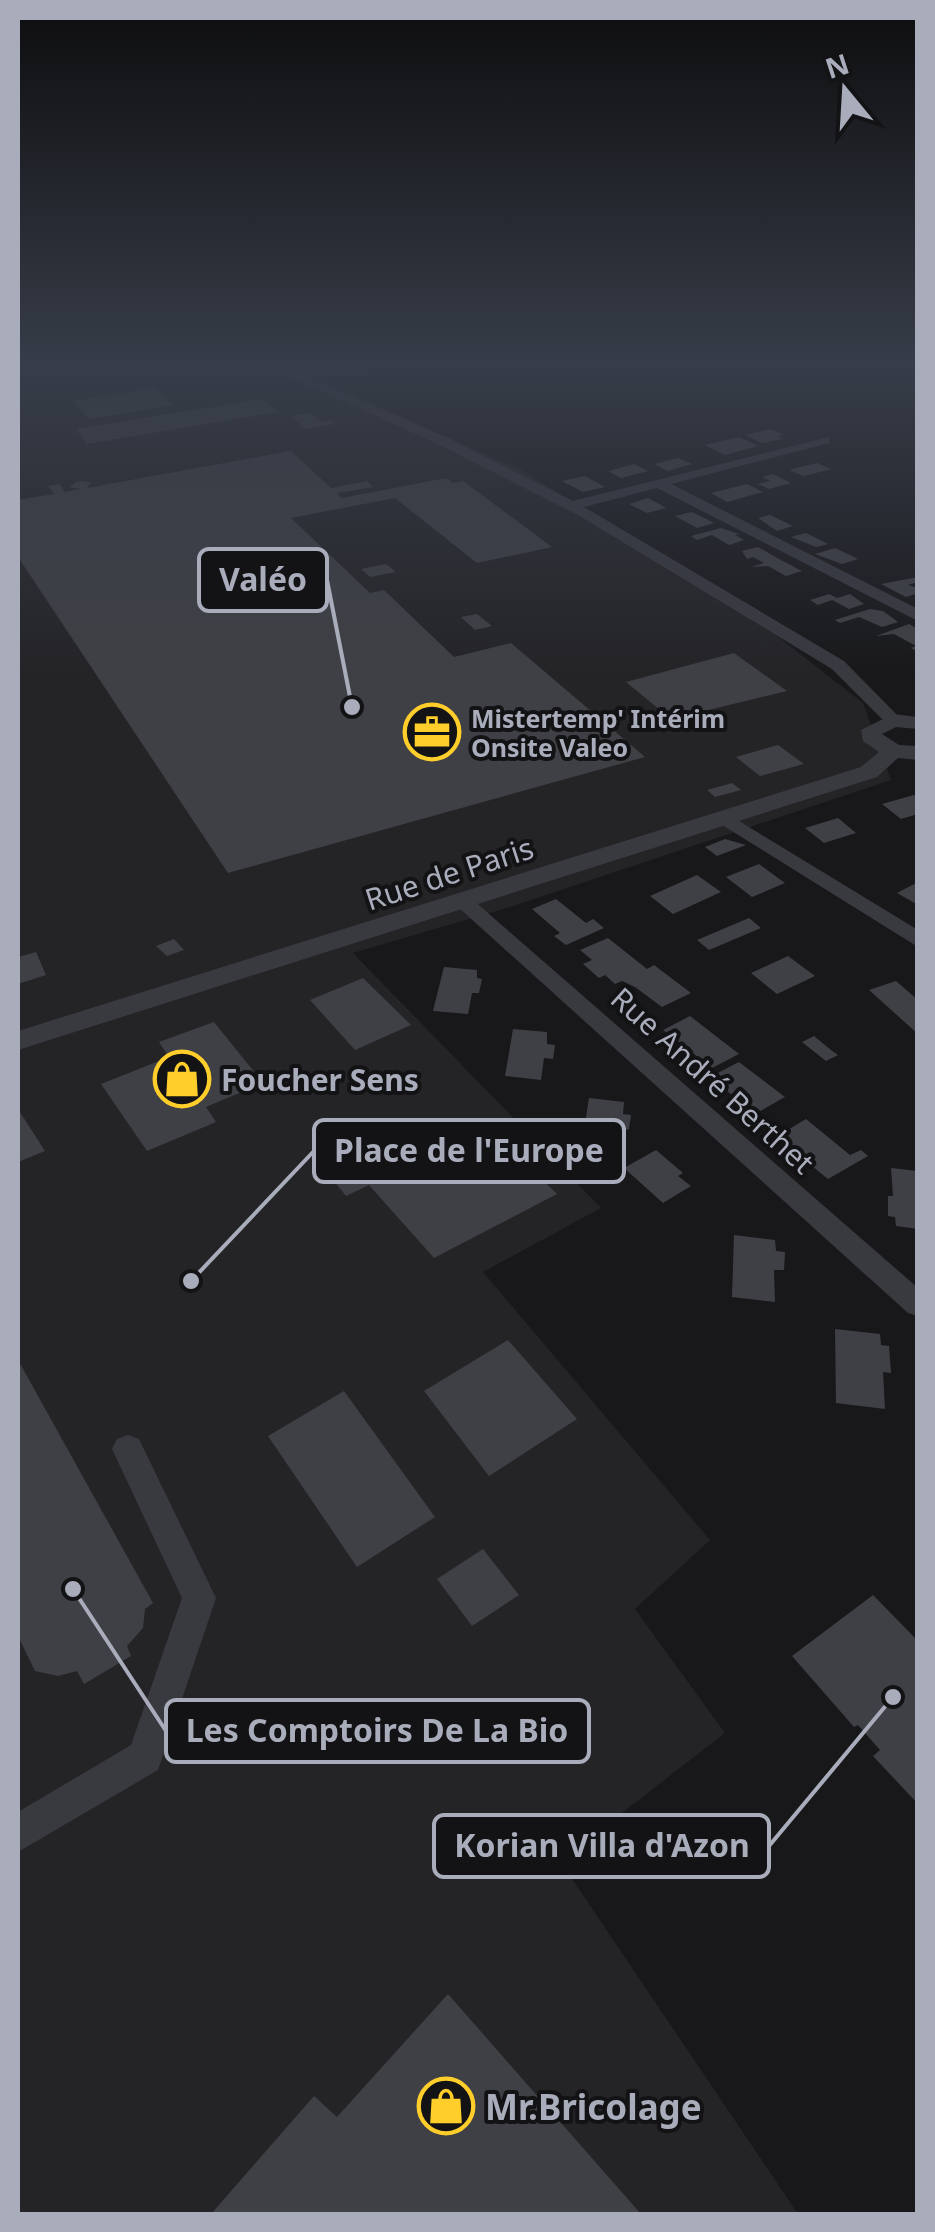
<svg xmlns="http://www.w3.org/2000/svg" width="935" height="2232" font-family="'Noto Sans',sans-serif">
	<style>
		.built { fill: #242427 }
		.building { fill: #3f4045 }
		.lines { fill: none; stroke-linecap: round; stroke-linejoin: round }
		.minor { fill: #393940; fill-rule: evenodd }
		.tertiary { fill: #393940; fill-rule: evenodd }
		.labels { text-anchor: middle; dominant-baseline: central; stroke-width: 8; stroke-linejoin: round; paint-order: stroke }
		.far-poi-label { font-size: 25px; font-weight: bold; fill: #a9adbb; stroke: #131315; text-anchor: start }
		.street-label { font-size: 30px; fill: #a9adbb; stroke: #131315 }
		.poi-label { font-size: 30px; font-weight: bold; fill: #a9adbb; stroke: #131315; text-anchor: start }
		.near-poi-label { font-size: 35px; font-weight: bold; fill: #a9adbb; stroke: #131315; text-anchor: start }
		.leader { fill: none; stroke: #a9adbb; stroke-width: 4 }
		.callout-dot { fill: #a9adbb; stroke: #131315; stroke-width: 4 }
		.callout { fill: #131315; stroke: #a9adbb; stroke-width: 4 }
		.callout-label { font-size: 32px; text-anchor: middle; font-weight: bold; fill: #a9adbb }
	</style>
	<rect width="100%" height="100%" fill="#18181a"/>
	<path class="built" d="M18,364H398L315,378L528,473L666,567L777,636L863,703L891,780L513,906L353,953L601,1208L483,1272L710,1540L635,1609L725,1733L560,1861L798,2214H18Z"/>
	<path class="building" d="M155,388L173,405L89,419L73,401Z
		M263,399L278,412L87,444L76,429Z
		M311,413L321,421L330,420L335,424L305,429L291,416Z
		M770,429L784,435L778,436L783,439L762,443L745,435Z
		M739,437L758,446L725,455L705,445Z
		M291,451L331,488L367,481L373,487L337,493L342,498L446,478L453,483L463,481L552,547L477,563L395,498L291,518L370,593L384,590L454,657L511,643L645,757L228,873L18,557V500L54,494L48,486L59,484L65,492L81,489L69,487L78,481L91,482L87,488Z
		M678,458L692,464L668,471L654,464Z
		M817,463L831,469L804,476L789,470Z
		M634,464L648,471L621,478L608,471Z
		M773,474L791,483L769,489L758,484L770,481L762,477Z
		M585,476L605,487L583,492L562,481Z
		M747,484L763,492L727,502L711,493Z
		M648,498L666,508L647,513L629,504Z
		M692,512L714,523L697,528L675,516Z
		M770,515L793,526L777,531L758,518Z
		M721,528L739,534L735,535L744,540L729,545L712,535L697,540L691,536Z
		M806,533L828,544L816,547L791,537Z
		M758,547L779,559L802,571L786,576L768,566L751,567L764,563L753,557L747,559L742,551Z
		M835,548L858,559L842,564L815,554Z
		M386,564L396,572L370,577L361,569Z
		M918,577V582L908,585L918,588V593L906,597L881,584Z
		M829,594L837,598L850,594L864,604L849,609L832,600L818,605L810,600Z
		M870,609L883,611L898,622L882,627L859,617L840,623L835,620Z
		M477,614L492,626L475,630L461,617Z
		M909,624L918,629V652L911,648L916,646L894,634L876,636Z
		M734,653L787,691L671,719L626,682Z
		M778,745L804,764L760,776L736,757Z
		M732,783L741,790L715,797L707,790Z
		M914,795L918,797V814L901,819L882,804Z
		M838,818L856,833L824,843L805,828Z
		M725,839L746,845L717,856L705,847Z
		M759,864L785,883L752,897L726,877Z
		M697,875L721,892L673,914L650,896Z
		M918,882V905L897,893Z
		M556,899L586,923L593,919L604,928L566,945L554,936L560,933L532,909Z
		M749,918L761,928L709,950L697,940Z
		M608,938L647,969L654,965L691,993L662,1007L635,987L622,981L615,984L605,975L599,978L583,964L592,960L580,950Z
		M174,939L184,950L167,956L156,946Z
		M36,952L46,975L18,984V957Z
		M788,956L815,976L777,994L751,973Z
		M444,967L477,970V978L482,979L479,993H472L468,1014L433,1011Z
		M363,978L411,1025L355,1050L310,1000Z
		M896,981L918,1000V1034L869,990Z
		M690,1016L739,1054L712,1068L663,1030Z
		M214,1022L263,1083L206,1107L216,1122L147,1151L101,1084L169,1057L159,1042Z
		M513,1029L547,1032V1044L555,1045L553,1059L544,1058L541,1080L505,1076Z
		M814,1036L831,1050L838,1055L826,1061L802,1042Z
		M739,1062L785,1097L755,1114L710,1077Z
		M589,1098L624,1102L623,1114L631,1115L629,1129L621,1131L617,1153L581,1149Z
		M18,1109L45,1151L18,1162Z
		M806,1119L850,1155L861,1150L868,1156L828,1179L776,1137Z
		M384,1120L419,1159L486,1124L557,1194L434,1258L369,1185L346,1196L313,1155Z
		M656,1150L683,1173L678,1176L691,1186L663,1203L624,1168Z
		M891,1168L918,1171V1229L896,1226L895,1217L888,1216V1196H893Z
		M734,1235L775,1240L776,1251L785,1252L784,1270H774L775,1302L732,1297Z
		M835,1329L880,1334L881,1345L889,1346L891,1373L883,1372L885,1409L836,1403Z
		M508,1340L577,1419L489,1476L424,1391Z
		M18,1360L153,1603L145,1609L143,1628L127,1646L131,1656L84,1684L77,1671L58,1676L35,1671L18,1636Z
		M344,1391L435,1517L357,1567L268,1436Z
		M483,1549L519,1595L472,1626L437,1579Z
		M873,1595L918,1641V1804L873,1756L880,1750L858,1725L854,1727L792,1656Z
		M448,1994L641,2214H211L314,2096L337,2117Z"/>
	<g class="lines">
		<path class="minor" d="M277,364H289L297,373L446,437L573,501L829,437V443L671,484L918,609V621L657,488L584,507L844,661L902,720L899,724H887L832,669L578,515L436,443L289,377Z
			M726,813L918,930V947L719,823L716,819Z
			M465,897L472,899L918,1288V1316L908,1313L458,907L454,903L458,899Z
			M128,1435L139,1439L216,1598L158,1770L18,1852V1812L131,1745L182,1598L112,1449L117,1439Z"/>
		<path class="tertiary" d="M893,714L918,717V729L896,727L882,734L899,745L918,746V760L898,758L877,777L18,1050V1031L861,767L879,752L863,741L861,730Z"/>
	</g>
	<linearGradient id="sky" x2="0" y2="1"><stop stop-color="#0d0d0e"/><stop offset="0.54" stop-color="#373d49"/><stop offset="1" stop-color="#373d49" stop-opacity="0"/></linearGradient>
	<rect width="935" height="676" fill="url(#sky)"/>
	<defs>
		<g id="office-ring" transform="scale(2.875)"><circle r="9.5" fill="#131315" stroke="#ffce2b" stroke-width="1.5"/><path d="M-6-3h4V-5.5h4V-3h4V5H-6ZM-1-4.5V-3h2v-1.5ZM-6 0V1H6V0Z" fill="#ffce2b"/></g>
		<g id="shop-ring" transform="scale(2.875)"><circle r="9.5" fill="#131315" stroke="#ffce2b" stroke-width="1.5"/><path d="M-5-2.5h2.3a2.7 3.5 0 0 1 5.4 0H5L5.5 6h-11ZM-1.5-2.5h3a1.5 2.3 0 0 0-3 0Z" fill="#ffce2b"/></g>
	</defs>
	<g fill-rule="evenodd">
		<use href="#office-ring" x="432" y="732"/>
		<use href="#shop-ring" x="182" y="1079"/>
		<use href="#shop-ring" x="446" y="2106"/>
	</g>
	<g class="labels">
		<g class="far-poi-label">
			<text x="471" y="718">Mistertemp' Intérim<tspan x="471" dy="29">Onsite Valeo</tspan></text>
		</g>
		<g class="street-label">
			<text transform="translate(449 873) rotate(-18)">Rue de Paris</text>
			<text transform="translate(713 1080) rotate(42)">Rue André Berthet</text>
		</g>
		<g class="poi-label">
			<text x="221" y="1079">Foucher Sens</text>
		</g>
		<g class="near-poi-label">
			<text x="485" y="2106">Mr.Bricolage</text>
		</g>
	</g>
	<path class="leader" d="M352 707L327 580M191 1281L314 1151M73 1589L166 1731M893 1697L769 1846"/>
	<g class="callout-dot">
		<circle cx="352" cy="707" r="10"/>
		<circle cx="191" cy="1281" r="10"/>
		<circle cx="73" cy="1589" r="10"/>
		<circle cx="893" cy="1697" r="10"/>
	</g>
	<g class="callout">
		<rect x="199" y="549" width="128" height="62" rx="10"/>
		<rect x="314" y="1120" width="310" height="62" rx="10"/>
		<rect x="166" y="1700" width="423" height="62" rx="10"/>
		<rect x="434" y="1815" width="335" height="62" rx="10"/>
	</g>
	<g class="callout-label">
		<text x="263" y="591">Valéo</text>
		<text x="469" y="1162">Place de l'Europe</text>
		<text x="377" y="1742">Les Comptoirs De La Bio</text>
		<text x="602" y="1857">Korian Villa d'Azon</text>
	</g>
	<rect width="935" height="2232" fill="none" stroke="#a9adbb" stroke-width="40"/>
	<g transform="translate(845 90) rotate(342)" stroke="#131315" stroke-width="8" paint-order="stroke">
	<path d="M0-8L18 38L0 25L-18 38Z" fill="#a9adbb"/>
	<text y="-15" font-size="28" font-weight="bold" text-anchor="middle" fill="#a9adbb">N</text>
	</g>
</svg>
